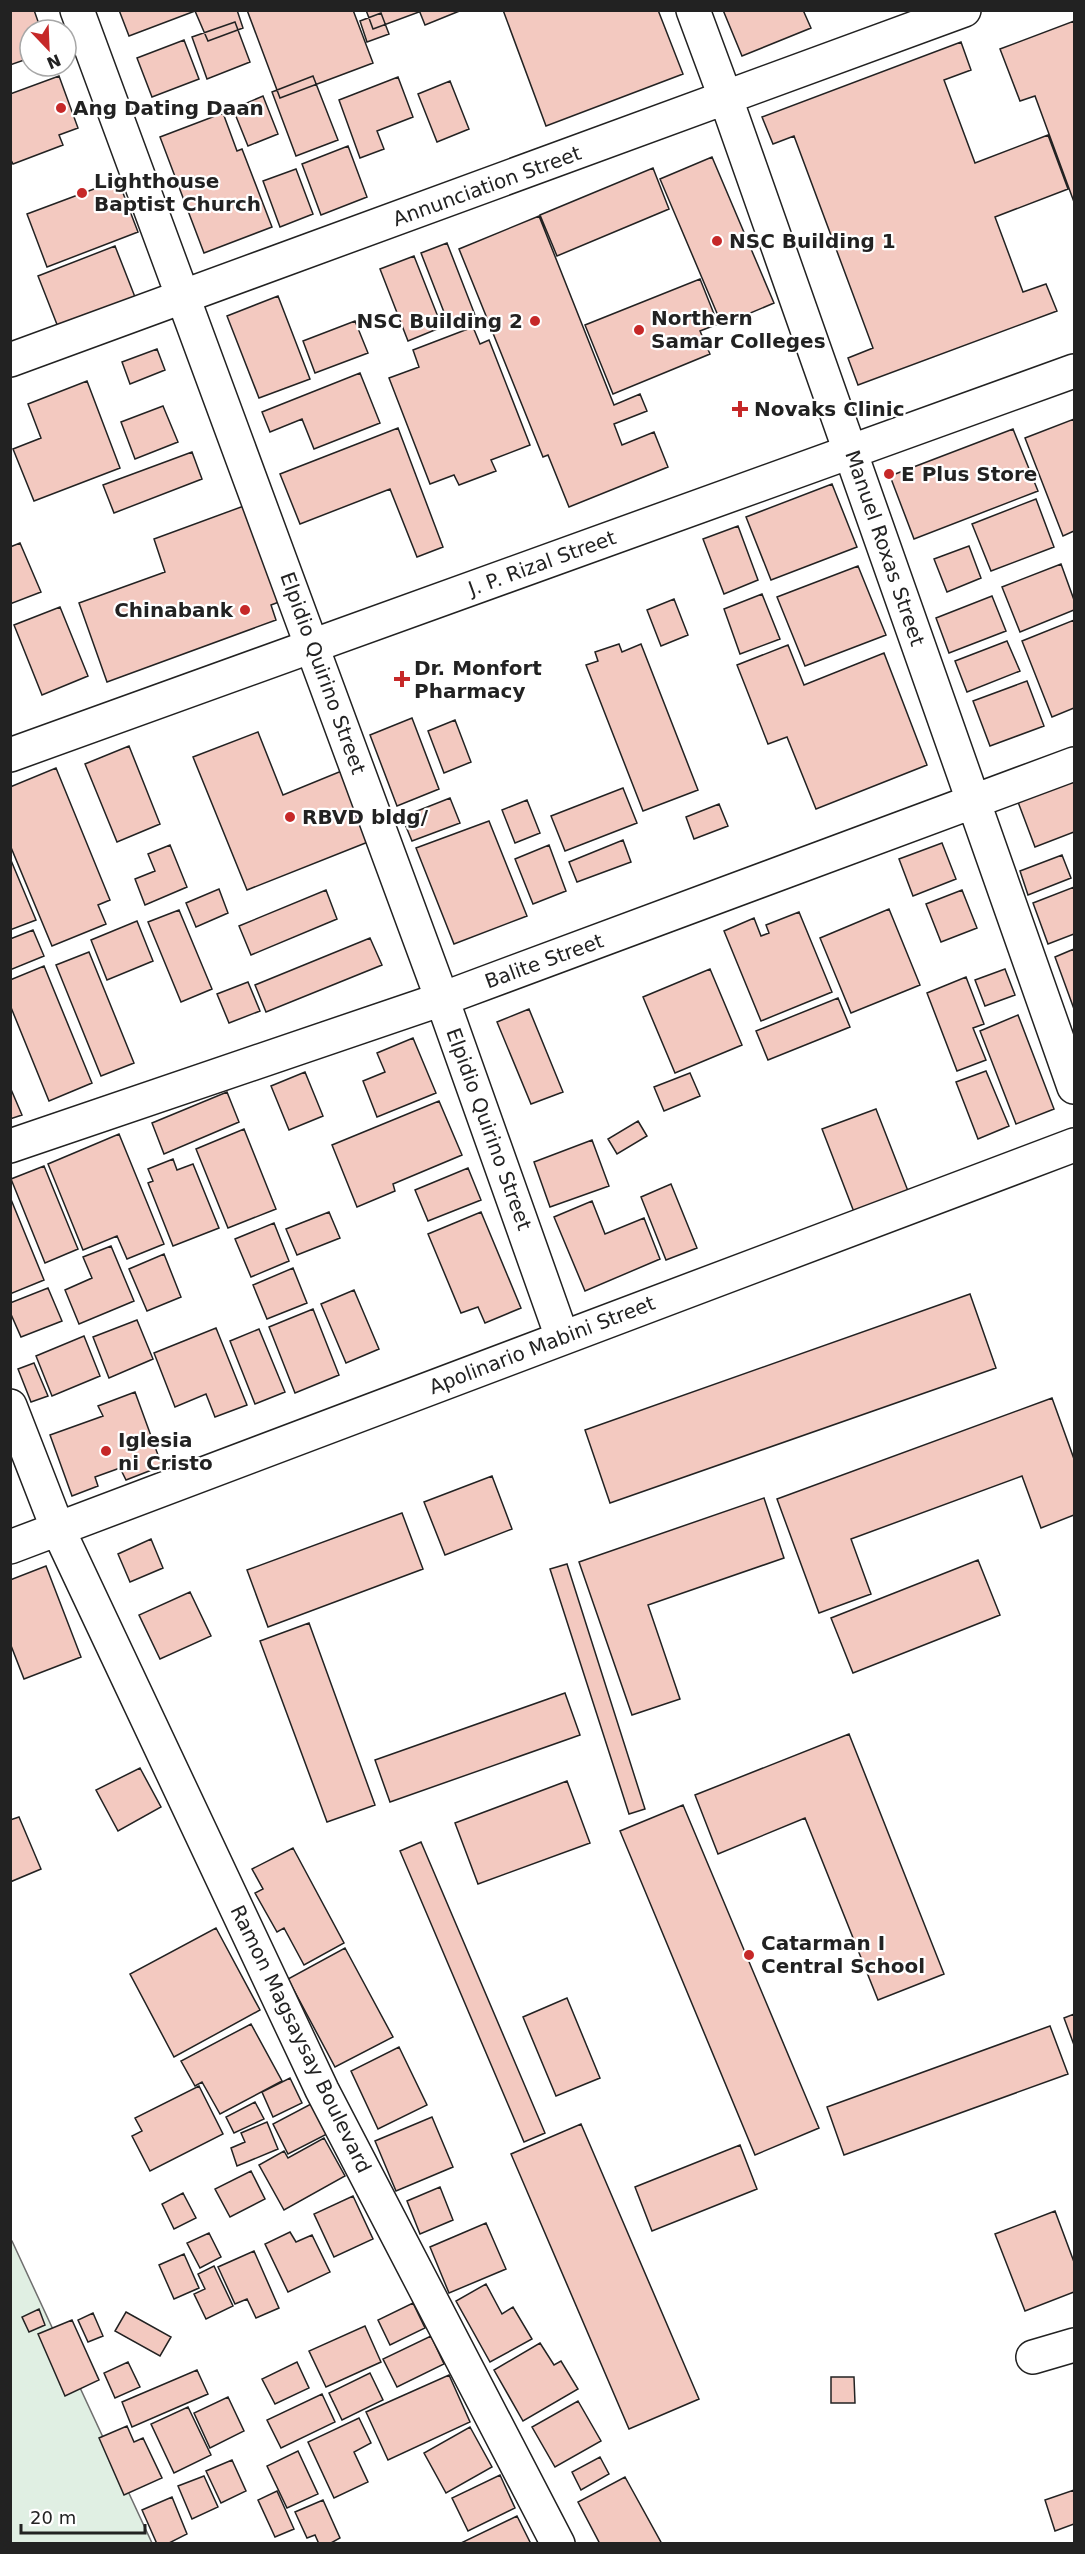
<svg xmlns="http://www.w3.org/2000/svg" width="1085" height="2554" font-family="'DejaVu Sans',sans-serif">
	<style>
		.green { fill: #e0efe3; stroke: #6f6f6f; stroke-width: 1.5 }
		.building { fill: #f3c9c0; stroke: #222; stroke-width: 1.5 }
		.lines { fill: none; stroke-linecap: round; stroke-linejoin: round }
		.minor-casing { stroke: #222; stroke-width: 36 }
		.major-casing { stroke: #222; stroke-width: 36 }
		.minor { stroke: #fff; stroke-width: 33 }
		.major { stroke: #fff; stroke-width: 33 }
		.poi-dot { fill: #c62828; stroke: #fff; stroke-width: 2 }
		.labels { text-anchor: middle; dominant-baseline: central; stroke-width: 4.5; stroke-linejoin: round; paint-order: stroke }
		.poi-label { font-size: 20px; font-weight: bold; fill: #222; stroke: #fff; text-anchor: start }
		.street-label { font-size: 20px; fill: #222; stroke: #fff }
	</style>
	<rect width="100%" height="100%" fill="#fff"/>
	<path class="green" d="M10,2241H12L152,2543H11Z"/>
	<path class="building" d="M10,10H34L41,30H30V58L10,65Z
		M119,10H237L243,28L208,41L195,11L129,36Z
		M247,10H353L373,63L280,98Z
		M366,10H419V12L373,29Z
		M419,10H462L425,25Z
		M503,10H658L683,74L546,126Z
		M723,10H803L811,28L742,56Z
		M381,13L389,34L367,42L360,21Z
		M1074,21V202L1035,96L1020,101L1000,49Z
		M235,22L250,62L207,79L192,37Z
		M184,40L199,79L152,97L137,58Z
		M961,42L971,70L944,80L975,163L1048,135L1068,189L995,217L1023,292L1046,284L1057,311L858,385L848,358L873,348L794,136L773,144L762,117Z
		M59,76L78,128L59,135L63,145L13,164L10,158V94Z
		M313,76L338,140L296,156L272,92Z
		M398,77L413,117L377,131L384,149L360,158L339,100Z
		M450,81L469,129L437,142L418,94Z
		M263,96L278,134L248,146L233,109Z
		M223,113L237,151L242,149L272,227L204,253L160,137Z
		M348,146L367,197L321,215L302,164Z
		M712,157L774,303L722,325L660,179Z
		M653,168L669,209L557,256L540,215Z
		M296,169L313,214L280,227L263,181Z
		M118,180L138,232L47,267L27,214Z
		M539,216L614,405L640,394L647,411L614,424L622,445L654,432L668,467L569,507L548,455L543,457L459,249Z
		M447,243L475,315L449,325L421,253Z
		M115,246L135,297L58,327L38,276Z
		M414,256L442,327L408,341L380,269Z
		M700,279L718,324L700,331L710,354L613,394L585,325Z
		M278,296L310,379L259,398L227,316Z
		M355,321L368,353L315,373L303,341Z
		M473,327L480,344L489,340L530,445L491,460L496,471L459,485L454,475L430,484L389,378L419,367L413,350Z
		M157,349L165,370L130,384L122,362Z
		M360,373L380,423L314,449L302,419L270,432L262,412Z
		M87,381L120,468L34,501L13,449L41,438L28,404Z
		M163,406L178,442L135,459L121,422Z
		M1074,419V531L1063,536L1025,438Z
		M398,428L443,547L417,557L390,489L300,524L280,474Z
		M1013,429L1038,491L914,539L890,476Z
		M192,452L202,479L114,513L103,485Z
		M832,484L857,547L771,580L746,517Z
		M1036,499L1054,547L991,571L972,524Z
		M252,503L287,599L271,605L276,620L107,682L79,603L165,572L154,539Z
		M738,526L758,580L724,594L703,539Z
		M20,543L41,592L10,604V547Z
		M969,546L981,578L947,592L934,559Z
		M1061,564L1074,600V610L1020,632L1002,587Z
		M858,566L886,635L805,666L777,597Z
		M762,594L780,639L740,654L724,609Z
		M992,596L1006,631L949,653L936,618Z
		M674,599L688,635L661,646L647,610Z
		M60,607L88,676L42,695L14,625Z
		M1074,620V708L1052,717L1022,641Z
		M1007,641L1020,671L967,692L955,661Z
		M619,644L622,652L641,644L698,790L643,811L586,665L598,661L595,652Z
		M788,645L804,685L884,653L927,765L816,809L787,737L768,744L737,665Z
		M1027,681L1044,726L990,746L973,701Z
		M412,718L439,789L397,806L370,735Z
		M455,720L471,762L444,773L428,731Z
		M258,732L283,795L344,770L373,840L247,890L193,757Z
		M129,746L160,824L117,842L85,764Z
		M56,768L110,900L98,905L106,924L52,946L10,845V787Z
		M1074,780V832L1035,847L1018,802Z
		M623,788L637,823L565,851L551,816Z
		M450,798L460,823L412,841L402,817Z
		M527,800L540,833L515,843L502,810Z
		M719,804L728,826L694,839L686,817Z
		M489,821L527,916L454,944L416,848Z
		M623,840L631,862L577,882L569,862Z
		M942,843L956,879L913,896L899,859Z
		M170,845L187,887L145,905L135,879L155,871L148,854Z
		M549,845L566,891L533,904L515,859Z
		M1062,855L1071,878L1028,895L1020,871Z
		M10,858L36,920L10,930Z
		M1074,887V934L1048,944L1033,903Z
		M219,889L228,913L196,927L186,903Z
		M326,890L337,919L251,955L239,926Z
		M962,890L977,928L941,942L926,904Z
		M889,909L920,985L851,1013L820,938Z
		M179,910L212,989L181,1002L148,922Z
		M799,912L832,992L761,1021L724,931L754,918L761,936L769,933L766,925Z
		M137,921L153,961L107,980L91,940Z
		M33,930L44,956L10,970V939Z
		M370,938L382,965L266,1012L255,985Z
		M1074,949V1009L1055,957Z
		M89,952L134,1063L101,1076L56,965Z
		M44,966L92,1083L49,1101L10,1005V980Z
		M710,969L742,1045L675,1073L643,997Z
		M1005,969L1015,995L985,1006L975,980Z
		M966,977L984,1024L973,1028L986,1060L957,1071L927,993Z
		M248,982L260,1011L229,1023L217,994Z
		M838,998L850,1027L768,1060L756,1031Z
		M529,1009L563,1092L531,1104L497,1022Z
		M1018,1015L1054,1109L1016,1124L980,1031Z
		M413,1038L436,1093L377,1117L363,1081L385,1072L377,1053Z
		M986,1071L1009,1126L978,1139L956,1082Z
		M305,1072L323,1116L289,1130L271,1086Z
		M690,1073L700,1096L664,1111L654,1087Z
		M10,1087L22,1115L10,1119Z
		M227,1092L239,1122L164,1154L152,1123Z
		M439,1101L462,1155L393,1184L395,1191L357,1207L332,1145Z
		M876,1109L908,1191L854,1212L822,1129Z
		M638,1121L647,1136L617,1154L608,1139Z
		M244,1129L276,1209L228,1228L196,1149Z
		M119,1134L164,1244L127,1259L117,1236L83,1250L48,1164Z
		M592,1140L609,1186L550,1207L534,1162Z
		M173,1159L177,1170L193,1164L219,1228L173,1246L148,1183L153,1181L148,1169Z
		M44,1166L78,1249L45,1263L11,1179Z
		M468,1168L481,1200L428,1221L415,1190Z
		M671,1184L697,1248L666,1260L641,1197Z
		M10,1197L44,1280L10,1294Z
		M592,1201L605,1234L644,1218L660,1259L585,1291L554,1217Z
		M329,1212L340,1238L297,1255L286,1229Z
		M481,1212L521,1308L485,1323L478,1307L461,1313L428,1234Z
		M274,1223L289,1261L251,1277L235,1239Z
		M111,1246L134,1301L79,1324L65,1290L92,1278L83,1257Z
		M164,1254L181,1297L147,1311L129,1269Z
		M293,1268L307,1303L267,1319L253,1285Z
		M48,1288L62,1321L21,1337L10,1312V1303Z
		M354,1290L379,1349L346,1363L321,1304Z
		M970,1294L996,1368L610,1503L585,1430Z
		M313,1309L339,1375L295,1393L269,1327Z
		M137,1320L153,1359L109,1378L93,1337Z
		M216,1328L247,1405L215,1417L206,1394L175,1407L154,1353Z
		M259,1329L285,1392L255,1404L230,1341Z
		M84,1336L100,1376L52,1396L36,1356Z
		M34,1363L48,1396L31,1402L18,1369Z
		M135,1392L162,1466L126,1480L120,1468L95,1477L98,1486L72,1496L50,1435L103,1416L98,1406Z
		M1052,1398L1074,1459V1515L1041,1528L1022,1476L851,1539L871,1594L819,1613L777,1499Z
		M492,1476L512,1529L445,1555L424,1502Z
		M764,1498L784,1558L648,1605L680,1699L632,1715L579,1562Z
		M402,1513L423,1569L268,1627L247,1570Z
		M151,1539L163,1568L130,1582L118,1554Z
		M978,1560L1000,1615L853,1673L831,1618Z
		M567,1564L645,1809L629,1814L550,1569Z
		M46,1566L81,1657L24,1679L10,1643V1580Z
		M190,1592L211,1636L160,1659L139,1615Z
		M309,1623L375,1805L327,1822L260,1641Z
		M565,1693L580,1735L390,1802L375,1760Z
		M849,1734L944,1974L878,2000L805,1818L718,1854L695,1795Z
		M140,1768L161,1807L118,1831L96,1790Z
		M567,1781L590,1843L478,1884L455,1823Z
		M683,1805L819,2128L755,2155L620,1831Z
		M19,1817L41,1869L10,1882V1820Z
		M421,1842L545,2133L524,2142L400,1851Z
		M293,1848L344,1943L304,1965L284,1928L277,1932L255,1893L263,1889L252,1869Z
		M216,1928L260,2010L174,2057L130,1974Z
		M345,1948L393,2037L335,2067L288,1979Z
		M567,1998L600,2078L556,2096L523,2017Z
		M1074,2014V2045L1064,2018Z
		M251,2024L282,2081L220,2114L202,2082L195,2086L181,2061Z
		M1050,2026L1068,2074L844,2155L827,2107Z
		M399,2047L427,2105L378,2129L351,2071Z
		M290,2078L302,2103L273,2117L262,2092Z
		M199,2086L223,2134L150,2171L132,2136L142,2131L135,2118Z
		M255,2102L264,2119L234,2133L226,2117Z
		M311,2104L327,2134L288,2154L273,2124Z
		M432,2117L453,2167L396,2191L375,2141Z
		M267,2122L278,2149L237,2166L231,2148L245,2142L241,2133Z
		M581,2124L699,2399L629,2429L511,2154Z
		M324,2138L345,2176L284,2210L259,2165L284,2151L288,2158Z
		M740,2145L757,2189L652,2231L635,2187Z
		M251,2171L265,2199L230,2217L215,2189Z
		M440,2187L453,2220L420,2234L407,2201Z
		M183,2193L196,2218L174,2229L162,2204Z
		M353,2196L373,2239L334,2257L314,2214Z
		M1055,2211L1074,2262V2292L1025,2311L995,2234Z
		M486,2223L506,2269L449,2293L430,2247Z
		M290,2232L296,2242L312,2235L330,2272L288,2292L265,2244Z
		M209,2233L221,2257L200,2268L187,2243Z
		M254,2251L279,2308L256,2318L247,2299L235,2304L218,2267Z
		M184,2254L199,2288L174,2299L159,2265Z
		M214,2266L233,2306L206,2319L194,2294L205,2289L198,2274Z
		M486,2284L502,2314L513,2307L532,2339L490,2362L456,2301Z
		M413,2303L425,2328L390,2345L378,2320Z
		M39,2309L45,2325L29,2332L22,2317Z
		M126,2312L171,2337L160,2356L115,2331Z
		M93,2313L103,2336L88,2342L78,2320Z
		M72,2320L99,2380L65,2396L38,2334Z
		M365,2326L381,2362L326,2387L309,2351Z
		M431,2336L444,2364L397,2387L383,2359Z
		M540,2343L554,2365L561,2361L578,2389L523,2421L494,2370Z
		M128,2362L140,2387L115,2398L104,2373Z
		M297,2362L309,2388L275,2404L262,2379Z
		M197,2370L208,2394L132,2427L122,2402Z
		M370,2373L383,2400L342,2420L329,2393Z
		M449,2375L470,2422L388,2460L366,2412Z
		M831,2377H854L855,2403H831Z
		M322,2394L335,2422L281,2448L267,2420Z
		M228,2397L244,2431L210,2448L194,2413Z
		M578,2401L601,2441L555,2467L532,2427Z
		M188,2407L211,2455L174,2473L151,2424Z
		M359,2418L371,2443L354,2452L368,2482L334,2498L308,2442Z
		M127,2426L134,2442L143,2438L162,2478L124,2495L99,2438Z
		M470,2427L492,2467L446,2493L424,2453Z
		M298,2451L318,2494L287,2508L267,2466Z
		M600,2457L609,2474L581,2490L572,2472Z
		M232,2460L246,2491L221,2503L206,2471Z
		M500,2475L515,2508L468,2531L452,2498Z
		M204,2476L218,2507L192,2519L178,2486Z
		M625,2477L662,2544H600L578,2502Z
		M1074,2490V2524L1055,2531L1045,2500Z
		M277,2491L294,2529L275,2537L258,2500Z
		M172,2497L187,2534L167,2544H157L142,2510Z
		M323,2500L340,2538L329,2544H319L315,2535L307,2538L295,2512Z
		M517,2516L531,2544H459Z"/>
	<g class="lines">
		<g class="minor-casing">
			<path id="minor" d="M77,10L442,999L562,1337
				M693,10L726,99L1074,1087
				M10,360L964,10
				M10,1146L442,999L1074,764
				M10,1406L57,1527L322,2090L558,2544
				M10,1547L1074,1145
				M1033,2357L1074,2345"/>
		</g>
		<g class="major-casing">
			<path id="major" d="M10,755L1074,371"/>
		</g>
		<use href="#minor" class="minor"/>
		<use href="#major" class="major"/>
	</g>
	<g class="poi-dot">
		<circle cx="61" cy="108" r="6"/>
		<circle cx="82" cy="193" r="6"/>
		<circle cx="717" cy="241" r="6"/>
		<circle cx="535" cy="321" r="6"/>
		<circle cx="639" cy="330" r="6"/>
		<path d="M737 400h6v6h6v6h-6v6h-6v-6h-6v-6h6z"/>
		<circle cx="889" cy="474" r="6"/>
		<circle cx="245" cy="610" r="6"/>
		<path d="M399 670h6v6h6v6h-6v6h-6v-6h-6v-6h6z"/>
		<circle cx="290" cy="817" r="6"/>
		<circle cx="106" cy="1451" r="6"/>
		<circle cx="749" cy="1955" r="6"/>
	</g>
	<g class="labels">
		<g class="poi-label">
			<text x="73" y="108">Ang Dating Daan</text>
			<text x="94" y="181">Lighthouse<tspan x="94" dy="23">Baptist Church</tspan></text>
			<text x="729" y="241">NSC Building 1</text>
			<text x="651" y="318">Northern<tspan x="651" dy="23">Samar Colleges</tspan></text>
			<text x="523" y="321" text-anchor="end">NSC Building 2</text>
			<text x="754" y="409">Novaks Clinic</text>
			<text x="901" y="474">E Plus Store</text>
			<text x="233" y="610" text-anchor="end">Chinabank</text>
			<text x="414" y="668">Dr. Monfort<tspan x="414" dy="23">Pharmacy</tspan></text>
			<text x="302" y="817">RBVD bldg/</text>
			<text x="118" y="1440">Iglesia<tspan x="118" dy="23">ni Cristo</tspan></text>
			<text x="761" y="1943">Catarman I<tspan x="761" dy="23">Central School</tspan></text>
		</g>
		<g class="street-label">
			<text transform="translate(487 186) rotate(-20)">Annunciation Street</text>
			<text transform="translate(885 548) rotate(71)">Manuel Roxas Street</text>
			<text transform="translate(542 563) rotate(-20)">J. P. Rizal Street</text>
			<text transform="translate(323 673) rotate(70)">Elpidio Quirino Street</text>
			<text transform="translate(544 961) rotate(-20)">Balite Street</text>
			<text transform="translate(489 1129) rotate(70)">Elpidio Quirino Street</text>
			<text transform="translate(542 1345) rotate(-21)">Apolinario Mabini Street</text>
			<text transform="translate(301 2039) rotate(64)">Ramon Magsaysay Boulevard</text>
		</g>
	</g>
	<rect width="1085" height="2554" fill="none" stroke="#222222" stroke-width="24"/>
	<g transform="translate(48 48) rotate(157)"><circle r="28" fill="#ffffff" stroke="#a7a7a7" stroke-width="1.5"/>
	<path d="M0-4.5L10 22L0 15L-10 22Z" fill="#c62828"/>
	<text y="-9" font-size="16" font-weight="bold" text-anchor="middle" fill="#222222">N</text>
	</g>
	<path d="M21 2524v9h124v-9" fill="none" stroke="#222222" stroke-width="3"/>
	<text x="30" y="2524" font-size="18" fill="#222222" stroke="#ffffff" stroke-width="4.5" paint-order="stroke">20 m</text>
</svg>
